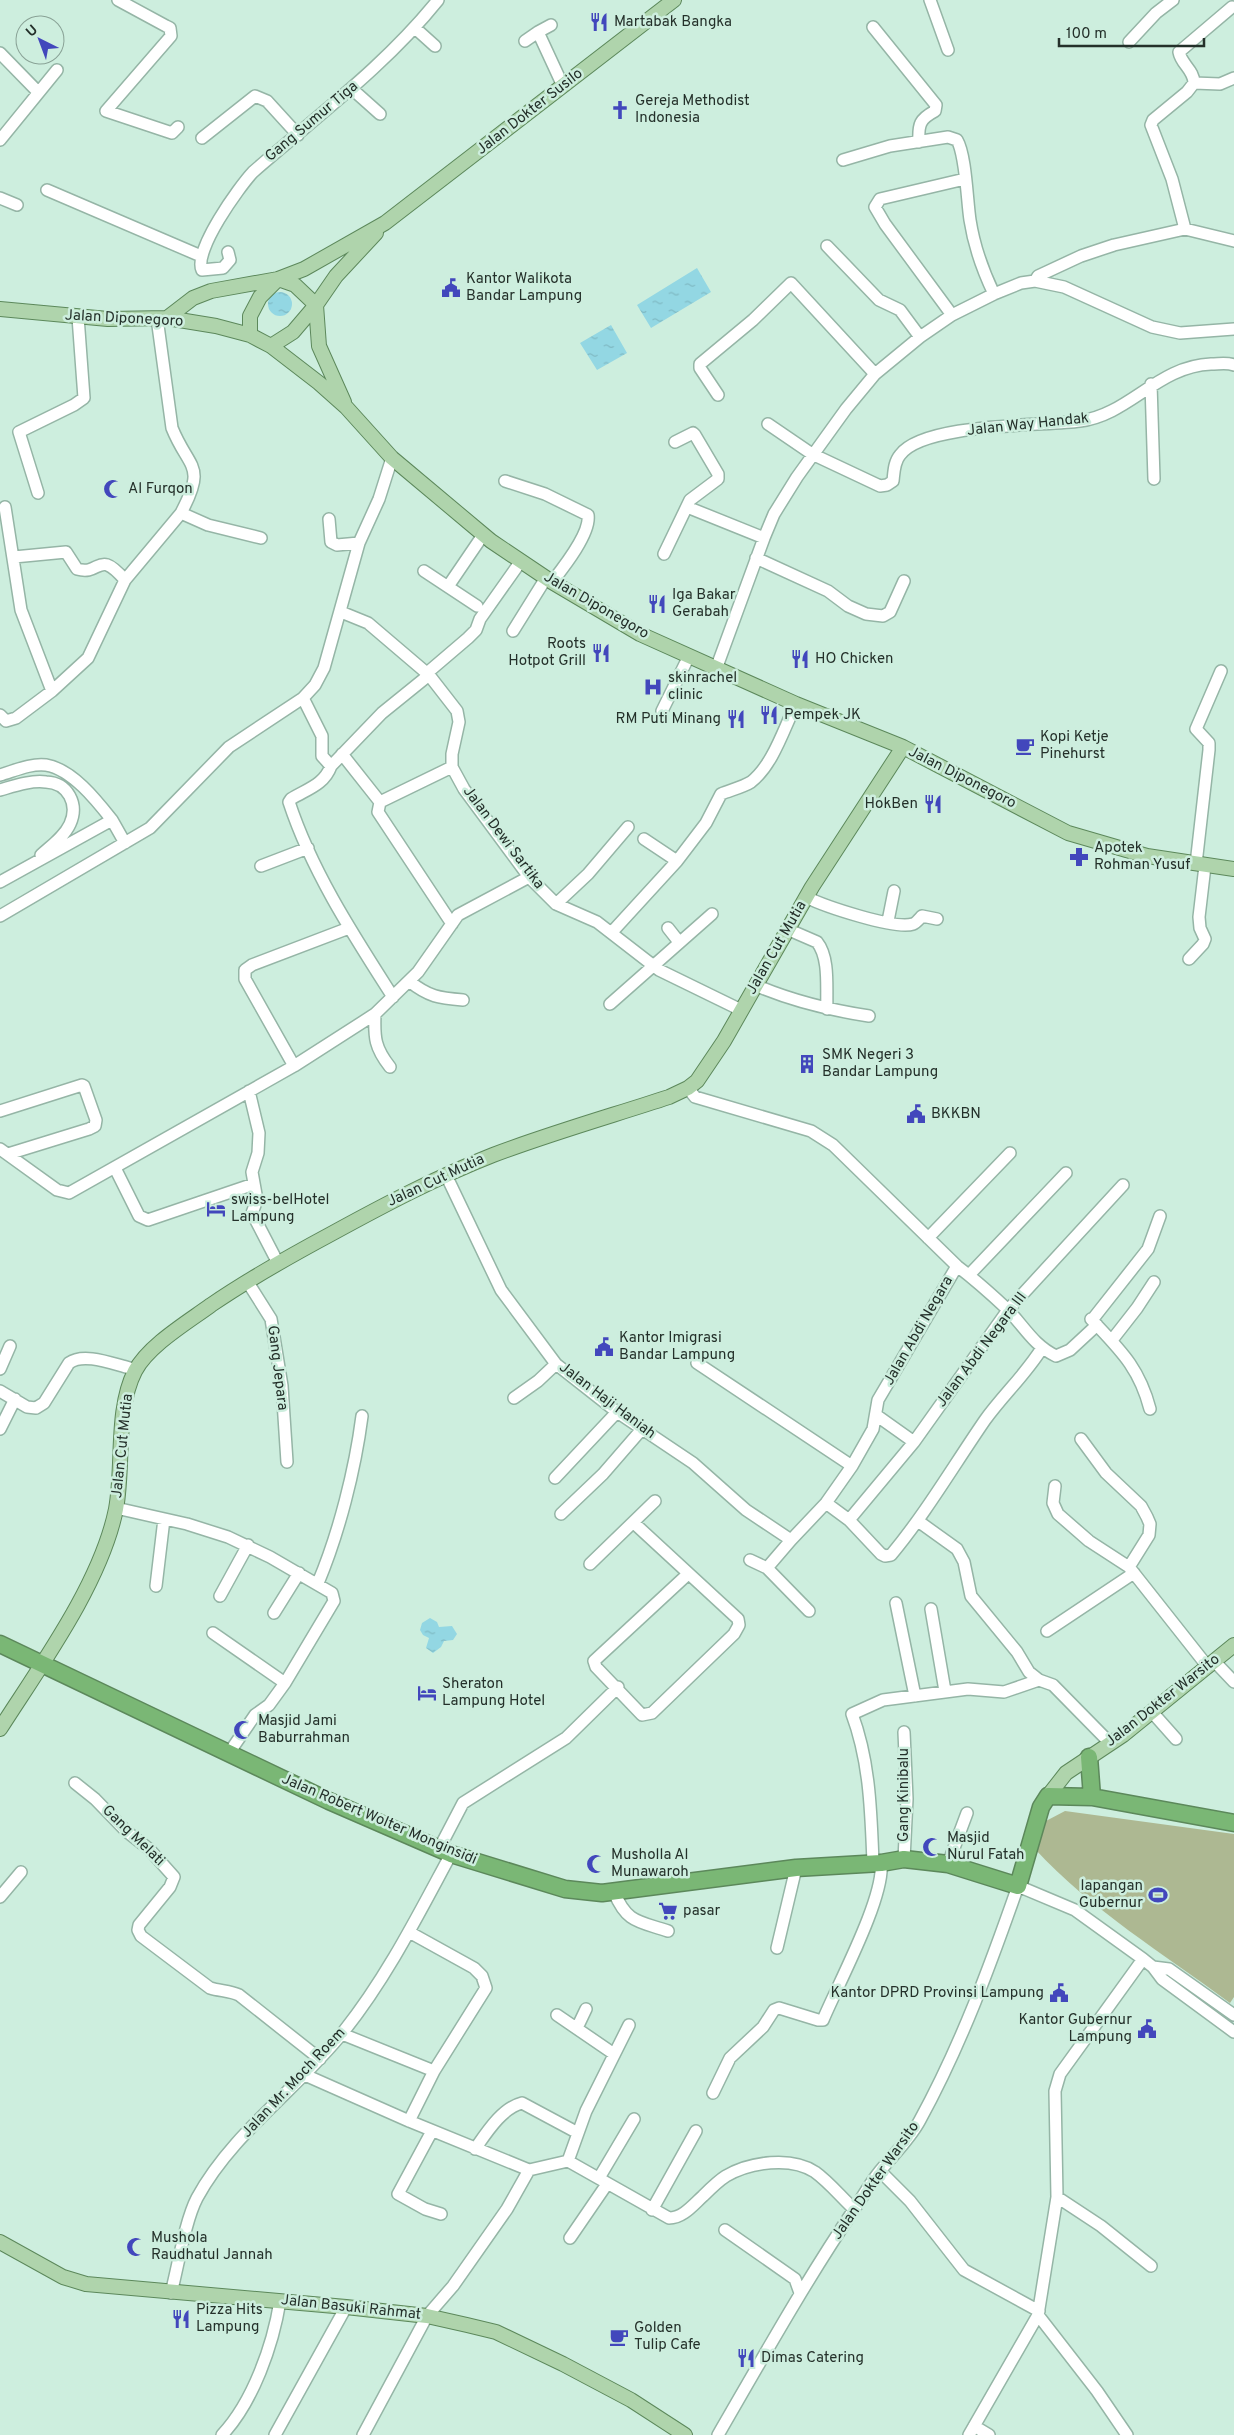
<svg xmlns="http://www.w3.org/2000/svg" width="1234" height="2435" font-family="Overpass,sans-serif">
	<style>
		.garden { fill: #adb892 }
		.water { fill: url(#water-ripples) }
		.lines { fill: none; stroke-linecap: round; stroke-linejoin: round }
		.minor-casing { stroke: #95b5a6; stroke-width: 14 }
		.major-casing { stroke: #5c885b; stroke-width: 16 }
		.highway-casing { stroke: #5c885b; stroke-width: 19 }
		.minor { stroke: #fff; stroke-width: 11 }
		.major { stroke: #afd4ac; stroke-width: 14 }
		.highway { stroke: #7ab775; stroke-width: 16 }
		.labels { text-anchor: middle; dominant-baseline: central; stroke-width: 5; stroke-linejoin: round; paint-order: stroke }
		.poi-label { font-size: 15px; fill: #24302a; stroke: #cdeede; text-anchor: start }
		.street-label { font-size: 15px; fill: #24302a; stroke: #cdeede }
	</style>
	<defs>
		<pattern id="water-ripples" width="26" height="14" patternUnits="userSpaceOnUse" patternTransform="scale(1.25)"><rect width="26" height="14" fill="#93d7e3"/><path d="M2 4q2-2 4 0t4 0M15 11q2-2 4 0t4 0" fill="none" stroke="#7fb9c3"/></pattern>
	</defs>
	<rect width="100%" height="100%" fill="#cdeede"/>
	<path class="garden" d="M1065,1811L1234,1834V1997L1230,2003C1163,1953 1091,1910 1035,1849L1044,1822Z"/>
	<path class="water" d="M697,268L711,292L651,328L637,305Z
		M268 304a12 12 0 1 1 24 0a12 12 0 1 1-24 0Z
		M611,325L627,353L597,370L580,343Z
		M430,1618L437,1622L439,1627L452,1626L457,1634L453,1640L444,1641L441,1647L433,1653L426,1648L429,1638L423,1635L420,1630L422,1623Z"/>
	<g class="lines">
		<g class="minor-casing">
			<path id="minor" d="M118,0L166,26L170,28L171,36L106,111L172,133L178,127
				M930,0L948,50
				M551,25L538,32L563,86
				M873,27L936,105L935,111C920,119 918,124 919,142
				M415,28L435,46
				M525,41L538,32
				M1129,42L1156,13L1173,0
				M0,53L38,92
				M1194,83L1220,84L1234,78
				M352,89L380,114
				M202,138L255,96L267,101L298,135
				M0,140L57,70
				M843,160L890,146L948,137L957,140C966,155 967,201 970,220C974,246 983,271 994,294
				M47,190L201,256
				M0,198L17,205
				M1185,229L1172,179L1151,125L1153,120L1187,92L1194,83C1194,70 1181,64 1179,52L1232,7
				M827,246L879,300L900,310L920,337
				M228,252L230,260L223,268L202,270C193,251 239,187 253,172C317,116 385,66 438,0
				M1035,281L1038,276L1081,256L1114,245L1185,229L1234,241
				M952,315L885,224L875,207L880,199L965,179
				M1151,384L1154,479
				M718,395L700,368V364L753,320L791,283L875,374
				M768,424L812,454L880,486L887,485L893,481C894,472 894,462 900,455C923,423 1042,426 1080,421C1129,415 1158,366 1211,364C1219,364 1227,362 1234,365
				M505,481L545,494L588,515C591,533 563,568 552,582
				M38,493L19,432L74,405L84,398L78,317
				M5,507L21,610L52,691
				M687,507L764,538
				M181,513L208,525L261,538
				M329,519L331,542L337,545L359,543
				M664,554L690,500L718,479V474L695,435L693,433L675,442
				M14,557L66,552L77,569C102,576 97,548 125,580
				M756,558L828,591L848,606L866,614L883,616L890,612L904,581
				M424,571L477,606
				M449,585L483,535
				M341,612L368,623L429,675L457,711L459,722L452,754V767L464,789L529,877L556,904L597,922L659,970L741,1010
				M513,631L546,578
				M716,669L764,538L774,514L797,477L846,409L875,374L920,337L952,315L994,294L1021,283L1035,281L1064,287L1152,327L1180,333L1234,329
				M427,673L468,638L476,630L480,619L521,561
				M303,698L322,736V756L331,766L382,713L429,675
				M662,711L689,656
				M0,715L6,721L16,718L52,691L88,658L125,580L181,513C207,464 189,470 172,428L157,318
				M342,754L380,802
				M331,766C324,785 307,789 291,799L289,802C312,872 354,936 393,997
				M452,767L380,802L378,812L452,924
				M0,775C14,771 31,763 46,765C72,769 97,801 112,820L0,882
				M0,790C14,786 31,780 46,782C68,783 79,804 70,824C64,837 51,846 41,855
				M112,820L125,843
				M644,839L677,861
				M1196,864L1209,750V743L1196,729L1221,671
				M261,866L308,848
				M806,897C824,906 895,930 913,924C916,923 920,918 922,916L937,919
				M556,904L588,874L628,827
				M0,916L150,828L229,747L303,698L315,685L324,668L359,543L379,499L392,458
				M888,921L894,891
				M668,928L679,942
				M787,929L817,942C830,958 826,989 827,1009
				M612,932L677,861L706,823L721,794C731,790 743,787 751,782C773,765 784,728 796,704
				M1189,959L1203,944L1205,939L1200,928L1199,917L1205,866
				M409,981C429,997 439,998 463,1000
				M755,985C792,1001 829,1010 869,1016
				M610,1004L712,914
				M375,1014C374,1038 375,1048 390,1067
				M294,1066L245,979V970L252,965L349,928
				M249,1091L259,1133L258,1153L252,1172L257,1200L252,1213L278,1263
				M0,1111L82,1085L84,1086L96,1120L95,1126L89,1129L8,1154
				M0,1149L57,1190L69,1193L294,1066L375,1014L418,972L458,915L529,877
				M115,1168L139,1216L148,1220L254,1184
				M446,1175L501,1290L556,1364L617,1412L693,1463L746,1510L791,1540L826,1503L852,1466L873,1429L878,1400L957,1266L833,1145L811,1131L695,1097L688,1088
				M928,1238L1010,1153
				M957,1266C974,1279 991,1294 1007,1309C1024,1326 1033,1345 1056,1356L1070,1350L1097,1325
				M969,1275L1066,1173
				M247,1281L271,1319L282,1386L287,1462
				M1091,1319C1120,1350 1139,1367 1150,1409
				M1092,1320L1148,1249L1160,1216
				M1112,1340L1137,1308L1154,1282
				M697,1363L852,1466
				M0,1369L10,1346
				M0,1391L27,1407L36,1408L44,1403L69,1363C84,1352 113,1364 130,1368L135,1371
				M514,1398L538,1381L556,1364
				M876,1415L914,1442
				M0,1429L15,1399
				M1081,1439L1106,1473L1141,1506L1147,1517L1150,1524L1149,1535L1129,1567
				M555,1478L617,1412
				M1055,1486L1053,1503L1058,1514L1089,1541L1129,1567L1208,1667
				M826,1503L849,1520L881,1554L885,1556L891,1555C926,1513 954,1465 985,1420C1003,1395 1026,1374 1042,1348
				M116,1508L187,1524L228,1537L270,1557L332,1593L334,1601L285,1683L269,1705L255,1715L229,1753
				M561,1514L603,1474L642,1429
				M849,1520L914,1442L1008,1310L1123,1185
				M918,1521L957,1549L964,1562L971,1596L1017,1652L1029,1672L1039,1680L1053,1685L1110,1743
				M635,1524L738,1619L739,1625L734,1634L652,1713L642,1715L596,1667L594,1661L688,1574
				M750,1560L767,1568L809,1611
				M590,1564L655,1501
				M767,1568L791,1540
				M318,1583C339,1533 355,1470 362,1416
				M156,1586L164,1519
				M220,1596L248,1545
				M896,1603L915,1696
				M931,1609L945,1691
				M274,1613L299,1573
				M1047,1631L1134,1573
				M213,1633L285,1683
				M1215,1662L1234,1682
				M1152,1712L1176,1739
				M75,1783L95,1799L126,1831L149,1849L174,1877L170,1887L139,1925L138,1930L141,1936L210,1988C220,1991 230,1991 239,1995L320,2059
				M439,1849L463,1803L566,1738L618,1687
				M904,1859L907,1799L904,1732
				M873,1863C871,1813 870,1762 852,1714L883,1700L968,1689L1004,1692L1039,1680
				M948,1864L967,1813
				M614,1892C627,1923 638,1921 668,1931
				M0,1897L21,1872
				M777,1948L796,1868
				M1153,1967L1169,1969L1234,2015
				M557,2015L614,2054
				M577,2028L586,2009
				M342,2034L434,2071
				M305,2075L409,2121L529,2170L568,2161L669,2218C683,2218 693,2205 703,2196C710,2189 718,2181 726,2176C750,2162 791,2156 815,2172C829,2182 841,2197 854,2209
				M713,2093L730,2058L763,2027L774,2010L779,2008L818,2020H823C838,1984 885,1897 881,1863
				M409,2121L434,2071L486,1988L482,1976L474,1968L409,1932
				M432,2131L398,2194L425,2209L441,2214
				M475,2149C487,2132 502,2108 522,2103L578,2133
				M568,2161L586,2111L629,2025
				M880,2171L910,2201L964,2270L1039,2311
				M599,2178L634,2119
				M1057,2197L1101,2226L1151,2266
				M652,2210L696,2131
				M725,2230L795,2279L800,2293
				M570,2238L607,2184
				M171,2293C178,2267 185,2221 197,2198C232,2133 298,2089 344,2031C387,1977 418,1915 451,1854
				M1038,2315L1097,2391L1127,2435
				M974,2426L989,2435
				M222,2435C253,2402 273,2345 280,2301
				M275,2435L346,2307
				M363,2435L427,2316L453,2286L507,2209L529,2170
				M718,2435C762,2359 805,2282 855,2208C863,2196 871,2182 880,2171C894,2154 910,2139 920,2120C961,2045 990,1966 1018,1886L1075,1910L1143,1959L1153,1967L1162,1979L1234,2032
				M969,2435L1038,2315L1057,2197L1055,2091L1060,2074L1143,1959"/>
		</g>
		<g class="major-casing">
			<path id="major" d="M0,309L108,319L167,318L216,326L250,335L271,346L319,383L346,407L392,458L491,541L552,582L640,634L796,704L903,747L1068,833L1147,856L1234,869
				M167,318L193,298L211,291L278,279L295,285L316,305L319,346L344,402
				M250,335V316L260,297L278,279L304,269L385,223L674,0
				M271,346L293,332L316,305L336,276L376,233
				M0,1729C41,1665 101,1583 116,1509C124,1466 115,1410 135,1371C149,1345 188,1322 211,1305C249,1279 290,1256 331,1234C384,1205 437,1177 493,1155C551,1133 611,1116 669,1097L688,1088L697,1081L724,1041L812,887L903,747
				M1048,1796L1066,1773L1123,1735L1234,1645
				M0,2242L63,2277L86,2284L346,2307L427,2316L467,2325L496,2332L563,2364L631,2400L685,2435"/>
		</g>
		<g class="highway-casing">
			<path id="highway" d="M0,1644L329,1801L451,1854L565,1889L602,1893L796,1868L881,1863L904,1859L948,1864L1018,1886L1041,1807L1048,1796L1092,1797L1234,1823
				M1089,1757L1092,1797"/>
		</g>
		<use href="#minor" class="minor"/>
		<use href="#major" class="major"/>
		<use href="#highway" class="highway"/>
	</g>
	<defs>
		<g id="restaurant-bare" transform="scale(1.5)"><path d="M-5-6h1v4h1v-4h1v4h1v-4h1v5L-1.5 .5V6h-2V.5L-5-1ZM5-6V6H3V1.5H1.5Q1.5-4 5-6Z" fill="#4247bc" stroke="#cdeede" stroke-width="2.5" paint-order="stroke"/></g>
		<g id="church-bare" transform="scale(1.5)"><path d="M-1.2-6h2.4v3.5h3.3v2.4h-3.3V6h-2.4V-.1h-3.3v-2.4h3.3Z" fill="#4247bc" stroke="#cdeede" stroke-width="2.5" paint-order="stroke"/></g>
		<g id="civic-bare" transform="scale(1.5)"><path d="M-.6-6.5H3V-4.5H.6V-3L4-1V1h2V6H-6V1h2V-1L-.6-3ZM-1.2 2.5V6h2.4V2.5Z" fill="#4247bc" stroke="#cdeede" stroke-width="2.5" paint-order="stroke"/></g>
		<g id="mosque-bare" transform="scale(1.5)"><path d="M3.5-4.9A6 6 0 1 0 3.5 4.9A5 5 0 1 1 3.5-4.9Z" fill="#4247bc" stroke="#cdeede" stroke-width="2.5" paint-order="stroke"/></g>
		<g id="hospital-bare" transform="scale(1.5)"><path d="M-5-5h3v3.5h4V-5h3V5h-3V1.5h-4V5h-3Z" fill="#4247bc" stroke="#cdeede" stroke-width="2.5" paint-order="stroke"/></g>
		<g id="cafe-bare" transform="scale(1.5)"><path d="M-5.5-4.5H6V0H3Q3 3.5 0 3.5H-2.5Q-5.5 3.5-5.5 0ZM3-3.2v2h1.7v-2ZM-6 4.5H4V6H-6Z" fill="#4247bc" stroke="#cdeede" stroke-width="2.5" paint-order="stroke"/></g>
		<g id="pharmacy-bare" transform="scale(1.5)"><path d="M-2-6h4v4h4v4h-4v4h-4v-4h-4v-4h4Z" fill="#4247bc" stroke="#cdeede" stroke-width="2.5" paint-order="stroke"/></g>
		<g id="building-bare" transform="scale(1.5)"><path d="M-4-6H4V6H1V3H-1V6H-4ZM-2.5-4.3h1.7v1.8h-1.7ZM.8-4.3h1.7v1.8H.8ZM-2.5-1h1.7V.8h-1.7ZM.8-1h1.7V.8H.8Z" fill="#4247bc" stroke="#cdeede" stroke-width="2.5" paint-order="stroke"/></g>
		<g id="hotel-bare" transform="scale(1.5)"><path d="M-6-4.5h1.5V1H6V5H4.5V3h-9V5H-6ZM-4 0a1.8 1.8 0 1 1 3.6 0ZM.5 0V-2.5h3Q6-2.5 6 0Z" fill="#4247bc" stroke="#cdeede" stroke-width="2.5" paint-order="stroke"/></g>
		<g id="stadium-bare" transform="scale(1.5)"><path d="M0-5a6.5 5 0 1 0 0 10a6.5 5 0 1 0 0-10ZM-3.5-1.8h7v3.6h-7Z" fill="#4247bc" stroke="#cdeede" stroke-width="2.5" paint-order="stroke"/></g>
		<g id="supermarket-bare" transform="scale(1.5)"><path d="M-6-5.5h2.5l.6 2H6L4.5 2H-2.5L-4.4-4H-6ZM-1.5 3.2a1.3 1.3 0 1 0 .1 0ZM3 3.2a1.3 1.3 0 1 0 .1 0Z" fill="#4247bc" stroke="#cdeede" stroke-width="2.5" paint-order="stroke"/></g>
	</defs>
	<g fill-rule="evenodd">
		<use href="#restaurant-bare" x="599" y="22"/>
		<use href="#church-bare" x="620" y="110"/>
		<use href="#civic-bare" x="451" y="288"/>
		<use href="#mosque-bare" x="113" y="489"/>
		<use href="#restaurant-bare" x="657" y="604"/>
		<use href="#restaurant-bare" x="601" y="653"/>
		<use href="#restaurant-bare" x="800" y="659"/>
		<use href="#hospital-bare" x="653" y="687"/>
		<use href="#restaurant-bare" x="769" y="715"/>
		<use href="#restaurant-bare" x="736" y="719"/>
		<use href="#cafe-bare" x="1025" y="746"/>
		<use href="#restaurant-bare" x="933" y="804"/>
		<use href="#pharmacy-bare" x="1079" y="857"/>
		<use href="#building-bare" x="807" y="1064"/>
		<use href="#civic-bare" x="916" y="1114"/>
		<use href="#hotel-bare" x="216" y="1209"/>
		<use href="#civic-bare" x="604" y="1347"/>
		<use href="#hotel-bare" x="427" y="1693"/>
		<use href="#mosque-bare" x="243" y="1730"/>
		<use href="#mosque-bare" x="932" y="1847"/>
		<use href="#mosque-bare" x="596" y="1864"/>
		<use href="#stadium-bare" x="1158" y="1895"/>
		<use href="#supermarket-bare" x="668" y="1911"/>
		<use href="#civic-bare" x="1059" y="1993"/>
		<use href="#civic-bare" x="1147" y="2029"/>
		<use href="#mosque-bare" x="136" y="2247"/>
		<use href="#restaurant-bare" x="181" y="2319"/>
		<use href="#cafe-bare" x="619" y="2337"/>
		<use href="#restaurant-bare" x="746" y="2358"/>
	</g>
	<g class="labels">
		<g class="poi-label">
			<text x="614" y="22">Martabak Bangka</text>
			<text x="635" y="101">Gereja Methodist<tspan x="635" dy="17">Indonesia</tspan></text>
			<text x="466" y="279">Kantor Walikota<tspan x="466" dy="17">Bandar Lampung</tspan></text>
			<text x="128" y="489">Al Furqon</text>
			<text x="672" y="595">Iga Bakar<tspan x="672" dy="17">Gerabah</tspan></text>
			<text x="586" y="644" text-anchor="end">Roots<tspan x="586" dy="17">Hotpot Grill</tspan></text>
			<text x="815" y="659">HO Chicken</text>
			<text x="668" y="678">skinrachel<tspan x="668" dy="17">clinic</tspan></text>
			<text x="784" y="715">Pempek JK</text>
			<text x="721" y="719" text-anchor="end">RM Puti Minang</text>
			<text x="1040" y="737">Kopi Ketje<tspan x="1040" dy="17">Pinehurst</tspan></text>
			<text x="918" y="804" text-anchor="end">HokBen</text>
			<text x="1094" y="848">Apotek<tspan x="1094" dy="17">Rohman Yusuf</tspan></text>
			<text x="822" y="1055">SMK Negeri 3<tspan x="822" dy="17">Bandar Lampung</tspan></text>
			<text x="931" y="1114">BKKBN</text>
			<text x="231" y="1200">swiss-belHotel<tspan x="231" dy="17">Lampung</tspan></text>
			<text x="619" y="1338">Kantor Imigrasi<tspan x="619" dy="17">Bandar Lampung</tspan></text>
			<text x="442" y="1684">Sheraton<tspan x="442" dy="17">Lampung Hotel</tspan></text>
			<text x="258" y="1721">Masjid Jami<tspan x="258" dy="17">Baburrahman</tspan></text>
			<text x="947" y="1838">Masjid<tspan x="947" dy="17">Nurul Fatah</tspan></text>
			<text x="611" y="1855">Musholla Al<tspan x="611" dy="17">Munawaroh</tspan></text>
			<text x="1143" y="1886" text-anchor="end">lapangan<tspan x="1143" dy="17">Gubernur</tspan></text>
			<text x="683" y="1911">pasar</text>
			<text x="1044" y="1993" text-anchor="end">Kantor DPRD Provinsi Lampung</text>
			<text x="1132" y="2020" text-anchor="end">Kantor Gubernur<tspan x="1132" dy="17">Lampung</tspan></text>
			<text x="151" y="2238">Mushola<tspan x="151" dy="17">Raudhatul Jannah</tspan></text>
			<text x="196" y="2310">Pizza Hits<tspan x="196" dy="17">Lampung</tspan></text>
			<text x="634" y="2328">Golden<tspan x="634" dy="17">Tulip Cafe</tspan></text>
			<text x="761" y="2358">Dimas Catering</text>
		</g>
		<g class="street-label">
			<text transform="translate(530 112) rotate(-38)">Jalan Dokter Susilo</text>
			<text transform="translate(312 122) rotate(-40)">Gang Sumur Tiga</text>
			<text transform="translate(124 319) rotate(3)">Jalan Diponegoro</text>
			<text transform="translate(1028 425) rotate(-6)">Jalan Way Handak</text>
			<text transform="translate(596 606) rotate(30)">Jalan Diponegoro</text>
			<text transform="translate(962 778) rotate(27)">Jalan Diponegoro</text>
			<text transform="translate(503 838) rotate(53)">Jalan Dewi Sartika</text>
			<text transform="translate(777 948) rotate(-60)">Jalan Cut Mutia</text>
			<text transform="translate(436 1181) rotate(-25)">Jalan Cut Mutia</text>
			<text transform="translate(919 1331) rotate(-60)">Jalan Abdi Negara</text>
			<text transform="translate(982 1350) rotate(-53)">Jalan Abdi Negara III</text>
			<text transform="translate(277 1368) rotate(83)">Gang Jepara</text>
			<text transform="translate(607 1401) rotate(37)">Jalan Haji Haniah</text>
			<text transform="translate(123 1446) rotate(-84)">Jalan Cut Mutia</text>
			<text transform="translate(1163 1701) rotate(-38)">Jalan Dokter Warsito</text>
			<text transform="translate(904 1795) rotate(-90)">Gang Kinibalu</text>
			<text transform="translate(379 1820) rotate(23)">Jalan Robert Wolter Monginsidi</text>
			<text transform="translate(133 1836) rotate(44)">Gang Melati</text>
			<text transform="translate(294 2083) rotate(-47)">Jalan Mr. Moch Roem</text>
			<text transform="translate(876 2181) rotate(-55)">Jalan Dokter Warsito</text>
			<text transform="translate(351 2308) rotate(6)">Jalan Basuki Rahmat</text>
		</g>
	</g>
	<g transform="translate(40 40) rotate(318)"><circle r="24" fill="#cdeede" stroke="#89a296"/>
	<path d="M0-4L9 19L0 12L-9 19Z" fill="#4247bc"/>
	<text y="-8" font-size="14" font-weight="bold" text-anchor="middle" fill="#24302a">U</text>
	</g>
	<path d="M1059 38v8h145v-8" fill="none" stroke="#24302a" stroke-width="2.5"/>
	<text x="1066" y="38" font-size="15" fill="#24302a" stroke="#cdeede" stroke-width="4" paint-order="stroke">100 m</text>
</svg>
